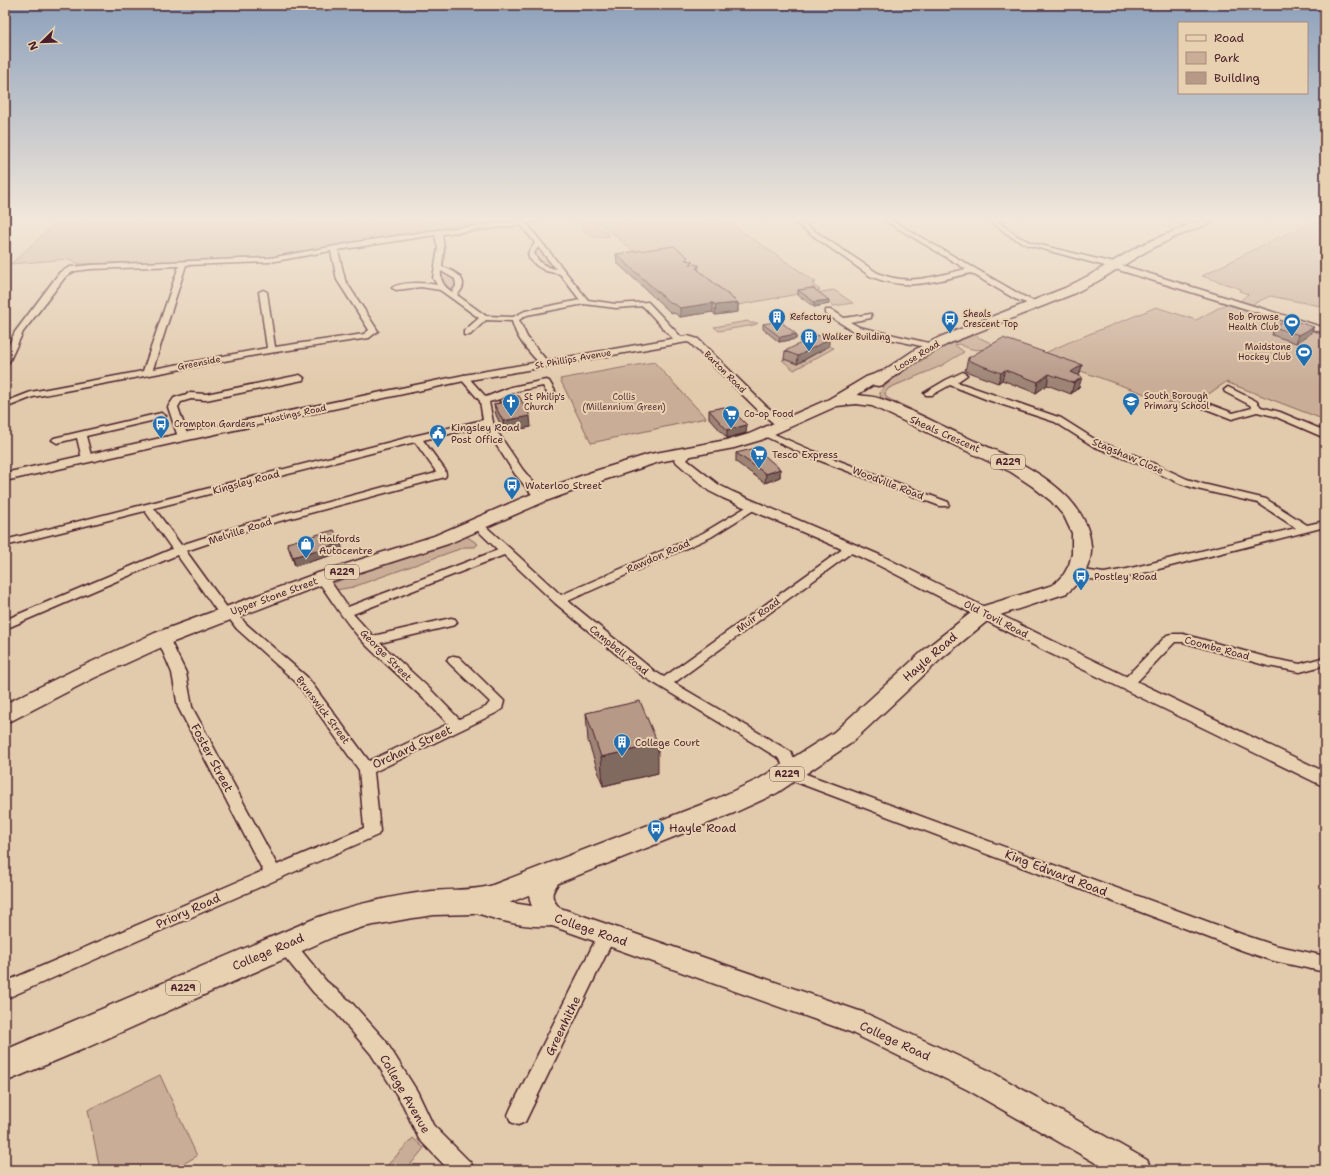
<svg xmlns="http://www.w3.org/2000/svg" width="1330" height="1175" font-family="'Shantell Sans',sans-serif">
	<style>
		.green { fill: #c9ad96; stroke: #8a6660 }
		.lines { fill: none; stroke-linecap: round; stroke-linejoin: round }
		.minor-casing { stroke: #4a1f2b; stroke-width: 3 }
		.tertiary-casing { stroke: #4a1f2b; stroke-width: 3 }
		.secondary-casing { stroke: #4a1f2b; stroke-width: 3 }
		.trunk-casing { stroke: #4a1f2b; stroke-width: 3 }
		.minor { fill: #e8d1b1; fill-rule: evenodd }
		.tertiary { fill: #e8d1b1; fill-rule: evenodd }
		.secondary { fill: #e8d1b1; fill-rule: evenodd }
		.trunk { fill: #e8d1b1; fill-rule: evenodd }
		.wall { fill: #9d8475; stroke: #4a1f2b }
		.shaded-wall { fill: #806b5f; stroke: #4a1f2b }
		.building { fill: #b79988; stroke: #4a1f2b }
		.labels { text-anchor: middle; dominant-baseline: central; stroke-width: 4; stroke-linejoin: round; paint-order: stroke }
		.far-poi-label { font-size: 9px; fill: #4a1f2b; stroke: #e8d1b1; text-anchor: start }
		.far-street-label { font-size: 9px; fill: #4a1f2b; stroke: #e8d1b1 }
		.far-park-label { font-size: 9px; fill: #5d343b; stroke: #e8d1b1 }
		.shield { fill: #e8d1b1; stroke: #795453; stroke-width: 1 }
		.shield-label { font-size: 9px; font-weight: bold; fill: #4a1f2b }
		.poi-label { font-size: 10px; fill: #4a1f2b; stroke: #e8d1b1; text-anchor: start }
		.street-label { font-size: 10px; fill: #4a1f2b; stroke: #e8d1b1 }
		.near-street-label { font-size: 12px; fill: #4a1f2b; stroke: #e8d1b1 }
		.near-poi-label { font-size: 12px; fill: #4a1f2b; stroke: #e8d1b1; text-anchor: start }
	</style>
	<rect width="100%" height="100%" fill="#e2caac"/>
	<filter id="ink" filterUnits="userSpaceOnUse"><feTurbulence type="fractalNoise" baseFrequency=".025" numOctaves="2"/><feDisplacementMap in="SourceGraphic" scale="8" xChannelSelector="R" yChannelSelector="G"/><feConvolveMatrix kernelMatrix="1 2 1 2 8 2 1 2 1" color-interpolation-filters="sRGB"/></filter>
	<g filter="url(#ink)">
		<path class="green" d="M59,220H514L359,242L260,259L79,264L69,259L11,264Z
			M575,220H593L610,236C584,239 591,235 575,220Z
			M597,220H725L816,282L812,284L820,290L738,305L634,252Z
			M1319,220H1325V303L1320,306L1270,296L1251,305L1240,301L1248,294L1239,291L1241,289L1202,276L1275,239Z
			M537,247H539L557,269L553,270L539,262L534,254Z
			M443,271C451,277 460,282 454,292C445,289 441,282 441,273Z
			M834,290L853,303L834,306L815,293Z
			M1226,304L1325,335V420L1226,382L1187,409L1039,356C1077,337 1118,324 1156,307L1196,320Z
			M748,321L750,323H758L754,325L719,331L714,327Z
			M974,335L995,345C979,351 976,352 959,344L955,345L964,352L941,366L889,388L885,393L887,398L911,409L906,411C899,408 879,403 880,393C881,383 940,349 951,344C958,341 966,338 974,335Z
			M829,346L834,348L794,370L782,360L784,359L797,364Z
			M654,362L706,418L591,443L560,379Z
			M466,536L478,544L475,547H465L353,587L336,590L331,584L369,569L411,556Z
			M160,1075L197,1156L172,1170H100L88,1110Z
			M413,1138L424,1148L406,1170H383Z"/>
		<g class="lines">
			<g class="minor-casing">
				<path id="minor" d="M528,220H537L536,221L527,224L588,300L616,304L648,302L682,338L683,340L682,342H676L643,306L616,308L584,304L527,315L519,320L527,337L548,362L549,364L548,366H542C530,353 516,339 512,321L486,320L470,335H464V331L479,318L440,290L421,287L396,290L392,288C401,281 426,283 437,285L433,278L438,248L435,235L338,250L345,280L378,331L369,338L256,355L33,397L5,408V402L31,392L143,371L179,266L91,269L75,271L66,276L23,332L9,362L5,365V353L15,332L60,272L70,267L91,265L270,258L357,242L438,230ZM521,225L535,243L528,253L529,258L537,266L546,271L560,274L580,300L525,311L513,317L486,316L457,295C472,281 456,271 442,267L444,248L442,234ZM538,247L556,269C546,267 538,263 534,253ZM331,251L337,280L369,330L364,334L275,347L267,292L263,290L259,292L267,348L153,369L186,265L270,262ZM441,271L455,279L456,286L452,292C444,286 440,281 441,271Z
					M791,220H798L876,272C907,287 934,276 966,269L884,220H891L1021,295L1039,304L1035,306L1015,299L971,273C935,281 906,292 870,276Z
					M989,220H996L1017,236L1032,243L1118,264L1325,328V333L1112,268L1028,245L1013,238Z
					M1172,220H1181L1196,226L1193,228Z
					M826,310H832L844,318L871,314V318L850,322L859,327L933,344L934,346L930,348L853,331L826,314Z
					M963,372L967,375L957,382L1061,418L1099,442L1142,458L1187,479L1203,484L1266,499L1307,525L1325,521V527L1127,577L1104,581L1072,576L1070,573L1072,570L1076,569L1104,573L1127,569L1296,528L1258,503L1197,489L1179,483L1134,462L1093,446L1055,422L988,400L950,385L932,395H926L924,393L946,380Z
					M300,375L304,378L303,380L206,400L191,399L181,402L178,407L188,437L183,440L178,437L168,407L174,398L190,393L206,394Z
					M464,375L467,376L486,397L511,387L546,380L549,381L555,391L553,393H547L543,386L517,391L500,399L489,402L494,427L523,470L544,495L545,497L544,499H536L515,474L484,426L423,440L445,470L446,475L445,477L254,528L186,551L228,609H235L245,623L307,677L369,761L448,724C423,695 393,672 366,645C347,625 332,601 316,578L318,575H326L348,607L498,550L473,526L471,524L473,522H481L561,595L703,533L753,503L757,504L758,506L757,508L711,537L568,601L654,671L664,677L847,546H855L857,548L855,550L674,683L791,752L797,768L806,774L1244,935L1274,945L1325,956V972L1274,961L1244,951L796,782L786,775L780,759L644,677L555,603L504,555L353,614L373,636L451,618L455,619L457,622L455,625L380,643L431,690L459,719L486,707L490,702L449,663L447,660L449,657L454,656L459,657L504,701L502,709L496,713L374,772L380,831L378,835L5,999V982L263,871L178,707L172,673L157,638L158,635L163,634L168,635L169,638L186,673L192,707L277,865L364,828L359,770L297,683L237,629L228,617H221L177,555L5,629V620L172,549L145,511L5,546V540L414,436L483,420L480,401L460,378ZM415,442L435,470L436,473L246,524L181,545L154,508Z
					M1228,387L1256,401L1261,407L1280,412L1325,431V438L1274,416L1257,412L1232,419L1201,407L1199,405L1204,402L1233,413L1252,408L1250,405L1225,392L1224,390Z
					M161,413L166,416L164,418L86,436L92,459L87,462L82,459L77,438L57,443L52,440L54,438Z
					M765,430L813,451L948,502L949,504L948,506H940L805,455L762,435L760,433Z
					M1172,634H1183L1269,658L1300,664L1325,657V665L1300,672L1268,666L1183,642H1175L1132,687L1127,689L1122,687L1120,684L1122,681L1167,635Z
					M606,928L612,931L615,936L525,1122L518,1125L511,1122L508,1115L511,1108L600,931Z
					M285,936L291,938L326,981L351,1002L385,1040L417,1091L433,1125L471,1163L474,1170H449L419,1139L403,1105L371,1054L337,1014L314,993L279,950L276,944L279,938Z"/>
			</g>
			<g class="tertiary-casing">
				<path id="tertiary" d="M688,336L698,339L766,406L787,422L789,425L787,428H779L758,410L690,343L687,342L464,381L183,441L5,481V473L183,433L464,375Z
					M688,448L692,449L694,452L687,460L719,485L733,492L882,556L1055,642L1325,772V787L1043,650L872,562L723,498L709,491L674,460L684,449Z"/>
			</g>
			<g class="secondary-casing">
				<path id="secondary" d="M552,864L560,867L564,874C556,889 545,893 560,908L865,1013L988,1070L1147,1160L1152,1170H1108L968,1090L850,1032L552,926C522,928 493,919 465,909L461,902L465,895L473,892L512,903L532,906C524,889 536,870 552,864Z"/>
			</g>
			<g class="trunk-casing">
				<path id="trunk" d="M1200,220H1214L1213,222L1175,237L1147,251L1098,281L1073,294L950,343L926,355L904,369L883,385L878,386L873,385L857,395C865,396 874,396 881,399C909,408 935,423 962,435C1008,457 1088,487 1091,547C1092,565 1081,582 1067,593L991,618L941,659L850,744L777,793L734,813L491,910L473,914L434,915L407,919L363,927L333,937L86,1048L5,1082V1050L316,918C354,904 392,896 432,891C451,889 470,891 490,886L716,799L759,779L834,732L925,649L977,608L1053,585L1064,574L1069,565L1072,554V533L1064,516L1051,501L1032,486L1011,472L872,406L856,404L837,406L761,440L734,448L659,462L604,480L546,501L448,544L329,582L171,643L94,678L13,720L5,722V704L78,668L155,633L315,574L434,536L534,493L592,472L650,454L732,439L749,434L829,399L866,377L883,371L916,349L940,337L1065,288L1090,275L1139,246Z"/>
			</g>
			<use href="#minor" class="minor"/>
			<use href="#tertiary" class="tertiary"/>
			<use href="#secondary" class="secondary"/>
			<use href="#trunk" class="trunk"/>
		</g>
		<path class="wall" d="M616,254L688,260L693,264L698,270L738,303V312L715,315L713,312L680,317L676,314L670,312L617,263Z
			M798,290L829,304L814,307L798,295Z
			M763,324L796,334V339L779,342L763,329Z
			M1274,327L1310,334L1296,343L1272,335Z
			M829,346L797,364L784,359L785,351Z
			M968,358L1082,365L1079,376V387L1071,394L1047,385L1036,393L1002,380L998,383L965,371Z
			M499,400L531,427L504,432L496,415L494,404L499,403Z
			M709,410L746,433L727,438L709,418Z
			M736,453L780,469V477L765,483L736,462Z
			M287,543L343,552L295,566L290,552Z
			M586,713L658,773L603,786L588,741Z"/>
		<path class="shaded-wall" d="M699,265L698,274L696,268Z
			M829,300V304L814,307V302Z
			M713,303V312L680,317V308Z
			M738,303V312L715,315L716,305Z
			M1314,327L1310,334L1296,343L1299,335Z
			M796,334V339L779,342L780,337Z
			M829,339V346L797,364L798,356Z
			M1082,365L1079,376L1071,372Z
			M1005,370L1002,380L998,383L1001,373Z
			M1049,374L1047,385L1036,393L1038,382Z
			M1082,377L1079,387L1071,394L1074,383Z
			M530,416L531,427L504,432L503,421Z
			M747,425L746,433L727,438V430Z
			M780,469V477L765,483L766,474Z
			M341,543L343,552L295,566L293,557Z
			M658,744V773L603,786L601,757Z"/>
		<path class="building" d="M674,246L688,257L685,260L693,261L690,264L699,265L696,268L738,303L716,305L713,303L680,308L676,305L670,303L616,254Z
			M813,288L829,300L814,302L798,290Z
			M1289,319L1314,327L1299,335L1274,327Z
			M780,321L796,334L780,337L763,324Z
			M817,335L829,339L798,356L785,351Z
			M1003,338L1082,365L1071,372L1082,377L1074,383L1049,374L1038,382L1005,370L1001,373L967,360L970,358H968Z
			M508,396H519L530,416L503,421L494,404L501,403L499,400Z
			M724,407L733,417L738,416L747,425L727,430L709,410Z
			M756,448L780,469L766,474L736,453Z
			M334,530L341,543L293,557L287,543Z
			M640,701L658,744L601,757L586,713Z"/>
	</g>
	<linearGradient id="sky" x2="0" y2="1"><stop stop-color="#8da1bb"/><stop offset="0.57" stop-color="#f2e7da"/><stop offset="1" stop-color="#f2e7da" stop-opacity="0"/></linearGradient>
	<rect width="1330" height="384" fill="url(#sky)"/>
	<defs>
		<g id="building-pin" transform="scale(0.9)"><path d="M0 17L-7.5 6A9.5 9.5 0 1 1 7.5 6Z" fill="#1f6fb2" stroke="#e8d1b1"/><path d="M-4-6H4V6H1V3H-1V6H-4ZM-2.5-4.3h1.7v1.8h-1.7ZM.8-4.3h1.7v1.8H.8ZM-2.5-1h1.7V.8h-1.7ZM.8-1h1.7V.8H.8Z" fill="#fff"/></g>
		<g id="bus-pin" transform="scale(0.9)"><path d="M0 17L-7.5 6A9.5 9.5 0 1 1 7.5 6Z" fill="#1f6fb2" stroke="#e8d1b1"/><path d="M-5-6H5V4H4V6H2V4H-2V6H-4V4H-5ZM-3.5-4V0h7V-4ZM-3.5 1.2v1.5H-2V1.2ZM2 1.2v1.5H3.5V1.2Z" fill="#fff"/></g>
		<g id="stadium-pin" transform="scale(0.9)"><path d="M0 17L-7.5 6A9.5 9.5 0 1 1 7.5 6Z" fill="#1f6fb2" stroke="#e8d1b1"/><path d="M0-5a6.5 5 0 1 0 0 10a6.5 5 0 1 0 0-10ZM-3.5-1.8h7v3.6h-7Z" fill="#fff"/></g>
		<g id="school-pin" transform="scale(0.9)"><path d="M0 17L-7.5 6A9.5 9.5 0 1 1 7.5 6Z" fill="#1f6fb2" stroke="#e8d1b1"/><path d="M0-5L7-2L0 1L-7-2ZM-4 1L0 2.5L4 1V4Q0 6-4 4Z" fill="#fff"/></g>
		<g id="church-pin" transform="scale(0.9)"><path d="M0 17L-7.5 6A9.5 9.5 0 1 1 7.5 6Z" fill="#1f6fb2" stroke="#e8d1b1"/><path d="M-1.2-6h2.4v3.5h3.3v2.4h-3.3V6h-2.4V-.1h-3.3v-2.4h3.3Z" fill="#fff"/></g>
		<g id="supermarket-pin" transform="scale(0.9)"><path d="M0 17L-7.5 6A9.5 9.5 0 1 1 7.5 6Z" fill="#1f6fb2" stroke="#e8d1b1"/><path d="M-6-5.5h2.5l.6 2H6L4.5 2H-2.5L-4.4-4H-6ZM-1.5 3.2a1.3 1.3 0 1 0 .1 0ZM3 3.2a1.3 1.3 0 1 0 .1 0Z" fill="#fff"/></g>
		<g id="civic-pin" transform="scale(0.9)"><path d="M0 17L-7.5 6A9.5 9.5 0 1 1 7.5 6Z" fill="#1f6fb2" stroke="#e8d1b1"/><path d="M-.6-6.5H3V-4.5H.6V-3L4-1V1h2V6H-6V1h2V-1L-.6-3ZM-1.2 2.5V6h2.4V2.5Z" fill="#fff"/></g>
		<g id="shop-pin" transform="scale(0.9)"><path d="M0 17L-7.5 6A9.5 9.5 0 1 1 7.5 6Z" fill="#1f6fb2" stroke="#e8d1b1"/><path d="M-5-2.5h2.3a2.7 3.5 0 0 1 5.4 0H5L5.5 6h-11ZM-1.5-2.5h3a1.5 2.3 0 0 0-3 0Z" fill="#fff"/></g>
	</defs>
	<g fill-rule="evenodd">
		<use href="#building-pin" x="777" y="317"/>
		<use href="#bus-pin" x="950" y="319"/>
		<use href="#stadium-pin" x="1292" y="322"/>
		<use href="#building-pin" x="809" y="337"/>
		<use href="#stadium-pin" x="1304" y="352"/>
		<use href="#school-pin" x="1131" y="401"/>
		<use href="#church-pin" x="511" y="402"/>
		<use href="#supermarket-pin" x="731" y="414"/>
		<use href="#bus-pin" x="161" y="424"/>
		<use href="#civic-pin" x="438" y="433"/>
		<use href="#supermarket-pin" x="759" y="454"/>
		<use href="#bus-pin" x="512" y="485"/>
		<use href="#shop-pin" x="306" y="544"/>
		<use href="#bus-pin" x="1081" y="576"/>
		<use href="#building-pin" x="622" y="742"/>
		<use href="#bus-pin" x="656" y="828"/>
	</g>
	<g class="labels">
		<g class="far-poi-label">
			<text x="963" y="314">Sheals<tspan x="963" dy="10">Crescent Top</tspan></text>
			<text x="790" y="317">Refectory</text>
			<text x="1279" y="317" text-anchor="end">Bob Prowse<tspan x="1279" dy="10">Health Club</tspan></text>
			<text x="822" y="337">Walker Building</text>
			<text x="1291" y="347" text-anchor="end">Maidstone<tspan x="1291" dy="10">Hockey Club</tspan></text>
			<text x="1144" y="396">South Borough<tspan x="1144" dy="10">Primary School</tspan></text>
			<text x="524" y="397">St Philip's<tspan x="524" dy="10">Church</tspan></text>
			<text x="744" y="414">Co-op Food</text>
			<text x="174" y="424">Crompton Gardens</text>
		</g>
		<g class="far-street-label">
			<text transform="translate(917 356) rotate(-31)">Loose Road</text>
			<text transform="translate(573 359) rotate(-10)">St Phillips Avenue</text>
			<text transform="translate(199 363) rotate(-11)">Greenside</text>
			<text transform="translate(725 372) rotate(45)">Barton Road</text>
			<text transform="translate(295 414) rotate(-12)">Hastings Road</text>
		</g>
		<g class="far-park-label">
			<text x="624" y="397">Collis<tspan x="624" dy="10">(Millennium Green)</tspan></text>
		</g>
		<g class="shield">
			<rect x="991" y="455" width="34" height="14" rx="3"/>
			<rect x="325" y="565" width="34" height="14" rx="3"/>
			<rect x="770" y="767" width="34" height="14" rx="3"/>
			<rect x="166" y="981" width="34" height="14" rx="3"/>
		</g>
		<g class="shield-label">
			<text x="1008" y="462">A229</text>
			<text x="342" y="572">A229</text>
			<text x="787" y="774">A229</text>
			<text x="183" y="988">A229</text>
		</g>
		<g class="poi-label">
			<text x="451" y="427">Kingsley Road<tspan x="451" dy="12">Post Office</tspan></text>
			<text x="772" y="454">Tesco Express</text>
			<text x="525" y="485">Waterloo Street</text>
			<text x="319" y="538">Halfords<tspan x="319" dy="12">Autocentre</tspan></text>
			<text x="1094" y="576">Postley Road</text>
			<text x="635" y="742">College Court</text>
		</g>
		<g class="street-label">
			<text transform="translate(945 434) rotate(24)">Sheals Crescent</text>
			<text transform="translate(1128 456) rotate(23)">Stagshaw Close</text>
			<text transform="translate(246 482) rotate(-15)">Kingsley Road</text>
			<text transform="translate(888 483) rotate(21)">Woodville Road</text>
			<text transform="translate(240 531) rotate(-18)">Melville Road</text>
			<text transform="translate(658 556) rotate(-24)">Rawdon Road</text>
			<text transform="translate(274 596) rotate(-20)">Upper Stone Street</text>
			<text transform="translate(758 615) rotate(-36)">Muir Road</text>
			<text transform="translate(996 619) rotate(27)">Old Tovil Road</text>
			<text transform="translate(1217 648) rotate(15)">Coombe Road</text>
			<text transform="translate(619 650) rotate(39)">Campbell Road</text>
			<text transform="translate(386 655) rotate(45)">George Street</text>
			<text transform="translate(323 710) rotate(53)">Brunswick Street</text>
		</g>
		<g class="near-street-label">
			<text transform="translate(930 657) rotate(-41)">Hayle Road</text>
			<text transform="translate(412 747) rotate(-25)">Orchard Street</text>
			<text transform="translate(212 758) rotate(62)">Foster Street</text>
			<text transform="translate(1056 873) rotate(21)">King Edward Road</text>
			<text transform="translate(188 911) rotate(-24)">Priory Road</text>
			<text transform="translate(591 930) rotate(19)">College Road</text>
			<text transform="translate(268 952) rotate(-23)">College Road</text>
			<text transform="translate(563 1026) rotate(-64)">Greenhithe</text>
			<text transform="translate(895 1041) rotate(25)">College Road</text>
			<text transform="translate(405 1094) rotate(60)">College Avenue</text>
		</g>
		<g class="near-poi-label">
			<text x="669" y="828">Hayle Road</text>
		</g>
	</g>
	<rect width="1330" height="1175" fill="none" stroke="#e8d1b1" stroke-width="20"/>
	<rect x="10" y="10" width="1310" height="1155" fill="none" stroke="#4a1f2b" stroke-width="1.5" filter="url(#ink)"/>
	<rect x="1178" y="22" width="130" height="72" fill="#e8d1b1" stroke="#a98a7b"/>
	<rect x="1186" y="35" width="20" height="6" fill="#e8d1b1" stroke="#a98a7b"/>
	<text x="1214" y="42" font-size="12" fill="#4a1f2b">Road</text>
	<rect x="1186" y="52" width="20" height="12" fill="#c9ad96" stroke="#a98a7b"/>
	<text x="1214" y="62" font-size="12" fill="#4a1f2b">Park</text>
	<rect x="1186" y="72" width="20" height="12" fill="#b79988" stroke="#a98a7b"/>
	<text x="1214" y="82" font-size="12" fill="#4a1f2b">Building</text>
	<g transform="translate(42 42) rotate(247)" stroke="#e8d1b1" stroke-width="3" paint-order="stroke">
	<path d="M0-3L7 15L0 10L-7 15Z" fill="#4a1f2b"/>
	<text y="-6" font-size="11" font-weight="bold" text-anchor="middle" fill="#4a1f2b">N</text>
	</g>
</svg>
